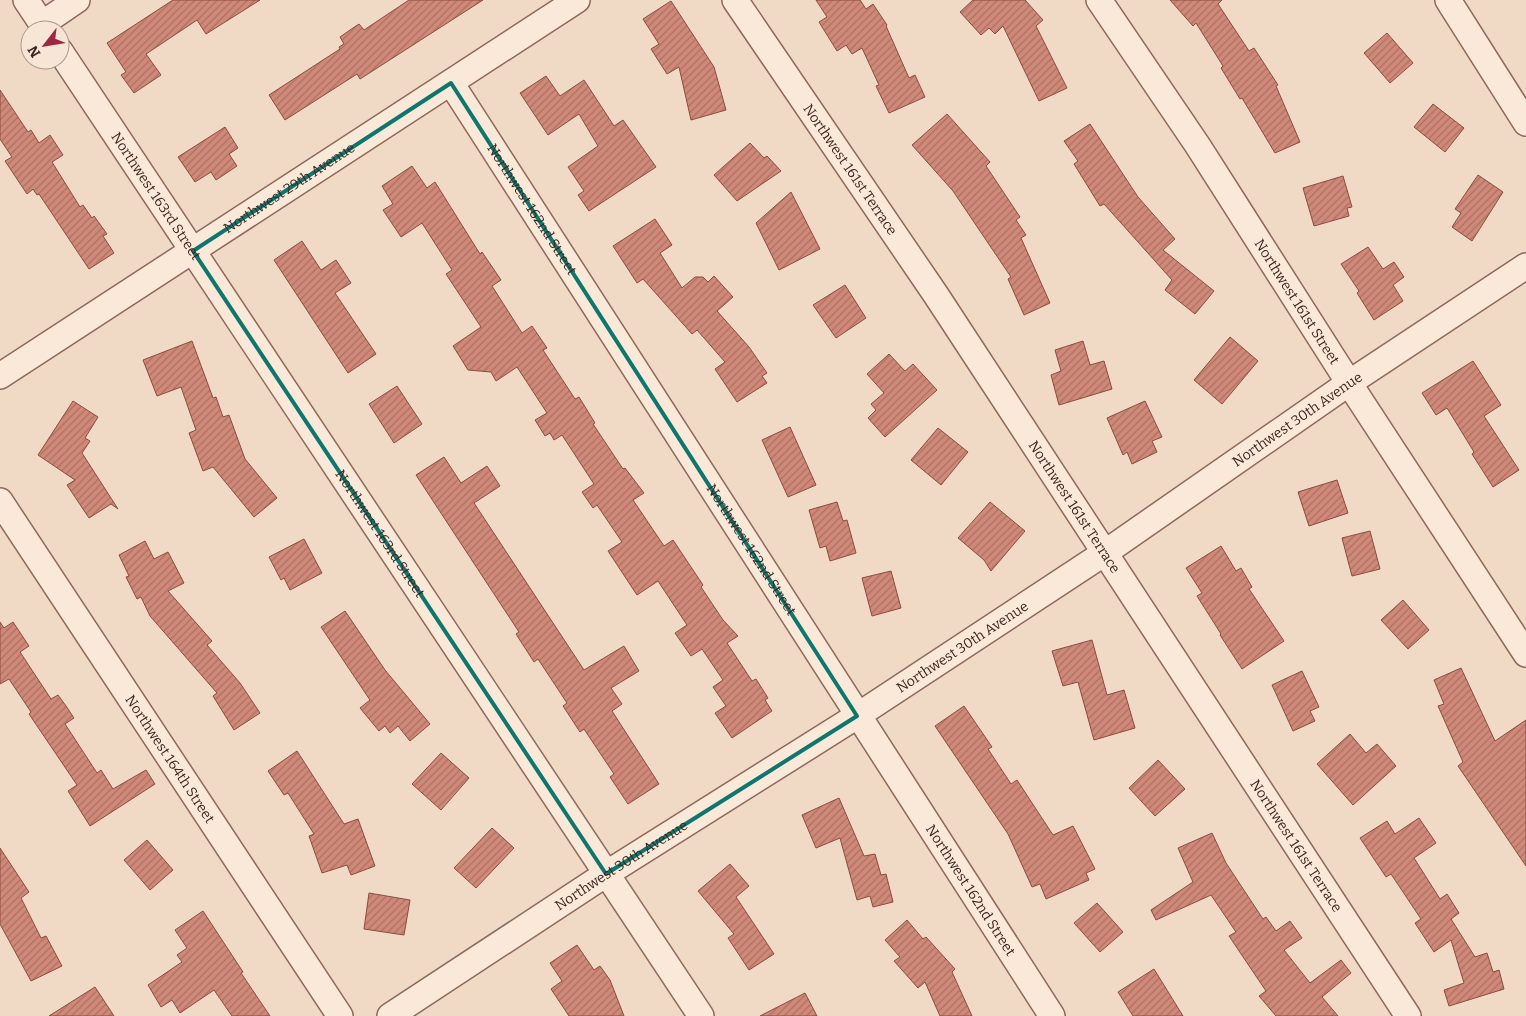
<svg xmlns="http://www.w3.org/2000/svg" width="1526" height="1016" font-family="Bitter,serif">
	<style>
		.building { fill: url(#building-hatch); stroke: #8d4b3f }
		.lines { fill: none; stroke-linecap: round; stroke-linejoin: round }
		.street-casing { stroke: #8d695a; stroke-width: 28 }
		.street { stroke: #fae9d9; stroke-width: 25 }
		.marked { fill: none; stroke: #0f766e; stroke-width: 4; stroke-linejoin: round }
		.labels { text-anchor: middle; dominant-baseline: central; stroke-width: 4; stroke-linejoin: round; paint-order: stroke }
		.street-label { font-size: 14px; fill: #3c261f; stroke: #f7e5d5 }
	</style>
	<defs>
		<pattern id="building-hatch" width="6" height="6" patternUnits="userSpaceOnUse" patternTransform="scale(1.25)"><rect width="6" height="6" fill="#d08979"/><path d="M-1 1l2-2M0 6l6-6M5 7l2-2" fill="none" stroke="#aa7063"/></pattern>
	</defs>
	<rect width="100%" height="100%" fill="#f0d9c5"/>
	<path class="building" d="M173,0H260L206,34L197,20L146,54L161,75L134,93L121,75L126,72L107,43Z
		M409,0H483L360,79L357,74L285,120L269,95L340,49L339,47L344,44L340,37L350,30L359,24L364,30Z
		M816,0H860L866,9L873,4L887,25L886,26L909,78L915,75L925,97L889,113L876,86L879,85L862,48L852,54L846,45L837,51L819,22L827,17Z
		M973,0H1025L1043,20L1036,26L1067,88L1039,101L1003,26L995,34L989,28L981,35L960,12Z
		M1170,0H1222L1218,4L1249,51L1254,48L1278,85L1276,86L1300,142L1275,153L1242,98L1240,99L1221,68L1223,66L1196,23L1193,26Z
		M671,1L714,67L726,110L691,120L679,67L667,74L651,49L659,44L643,19Z
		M1387,33L1413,63L1390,83L1364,53Z
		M546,76L560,96L584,80L614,126L623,120L656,167L589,211L578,195L584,191L568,167L598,146L579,114L548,135L520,93Z
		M0,90L28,132L31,130L39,143L50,135L63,155L52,162L80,207L83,205L92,218L94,216L107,234L103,236L114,253L89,269L39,194L37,195L33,189L27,194L5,161L12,157L0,139Z
		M1433,104L1464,128L1445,152L1414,127Z
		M947,114L990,162L986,166L1020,217L1016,220L1026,235L1021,238L1050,303L1024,315L1008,279L1011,277L953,191L912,145Z
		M1090,124L1138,197L1175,239L1163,250L1214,291L1195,314L1165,290L1172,280L1104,204L1100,206L1074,164L1078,161L1064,141Z
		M225,127L238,148L229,154L237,166L216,180L211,172L195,182L178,157Z
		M750,143L764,158L767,156L781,171L737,201L714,175Z
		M412,166L427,188L435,182L480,254L482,252L501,280L492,286L522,333L532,326L547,348L543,350L575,399L579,397L595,423L593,424L623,469L625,468L644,493L633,500L664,546L673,540L703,585L701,587L723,620L738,636L727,643L752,681L756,679L768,698L765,700L772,711L732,738L715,713L726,706L713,687L723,680L702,649L691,656L675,633L687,625L658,581L637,595L608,551L622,542L597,505L593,508L582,492L594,484L562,435L554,440L550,433L545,436L535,420L547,413L517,367L496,381L491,372L468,370L453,346L481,327L446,274L452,270L422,223L401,237L383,210L393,204L382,186Z
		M1478,175L1503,192L1472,241L1452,227L1461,213L1455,209Z
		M1343,176L1352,207L1347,208L1349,216L1314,226L1303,188Z
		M791,192L820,249L779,270L756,223Z
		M655,219L672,245L660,253L682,288L695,277H703L708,282L714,276L733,297L717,311L749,347L767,373L762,376L767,383L737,402L715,369L725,362L697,330L692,334L643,279L637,283L613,246Z
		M302,241L321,270L336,260L351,283L335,293L376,354L348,373L274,260Z
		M1368,247L1383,269L1394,262L1404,277L1393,285L1403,301L1374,320L1357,293L1359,291L1341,264Z
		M845,285L866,318L836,338L813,305Z
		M1230,337L1258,361L1222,404L1194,380Z
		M192,341L213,398L216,397L223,417L229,415L245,459L277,498L254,517L213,467L203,471L189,433L196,430L181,387L157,396L143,360Z
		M1083,341L1090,365L1104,361L1112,389L1059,405L1051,375L1061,371L1055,350Z
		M889,354L905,371L913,364L937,390L885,437L868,418L876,410L871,404L884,393L867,374Z
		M1473,361L1501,405L1484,416L1519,470L1493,487L1472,454L1474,452L1447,408L1436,415L1422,393Z
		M397,386L422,424L394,443L369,404Z
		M73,401L98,417L85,438L90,441L82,453L118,509L111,504L89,518L67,485L75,480L38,455Z
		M1145,401L1162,437L1152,441L1157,452L1132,464L1127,452L1123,455L1107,418Z
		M790,427L816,485L788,497L762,440Z
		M938,428L968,452L941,485L911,460Z
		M444,457L461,483L487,466L500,486L474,503L584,670L624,646L639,671L611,688L622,704L612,711L659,784L628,804L610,777L614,774L584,729L580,732L563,706L567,703L538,659L534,662L516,634L519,632L416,475Z
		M1337,480L1348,513L1309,526L1298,492Z
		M837,502L843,521L847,520L856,553L830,561L826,546L820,548L809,510Z
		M990,502L1025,531L991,571L984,560L958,538Z
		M1370,531L1380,569L1352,576L1342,538Z
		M304,539L322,573L290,590L284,578L281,580L269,557Z
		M145,541L154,559L168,552L184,583L168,591L212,641L207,645L240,683L260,713L234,730L213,696L217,693L150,616L141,597L137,599L126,577L129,576L119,555Z
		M1221,546L1236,571L1241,568L1252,587L1249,589L1284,641L1242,669L1220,635L1221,634L1197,596L1202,593L1186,568Z
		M891,571L901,608L872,616L862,578Z
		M1403,600L1429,630L1408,649L1381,620Z
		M345,611L385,670L430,724L410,741L398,726L390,733L385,726L379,731L360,708L370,700L321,627Z
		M0,622L4,628L13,622L29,646L20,652L51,699L58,695L66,706L74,718L65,724L97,773L101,770L113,789L146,770L155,784L90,826L68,791L77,785L29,714L31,712L9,679L0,684Z
		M1092,640L1107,695L1124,690L1135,728L1094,740L1078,682L1063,686L1052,651Z
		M1461,668L1495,741L1526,720V866L1458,766L1463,762L1438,706L1444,704L1434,680Z
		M1302,671L1319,707L1310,711L1315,721L1293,731L1272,685Z
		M964,706L992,747L988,749L1011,784L1017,780L1053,835L1073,826L1095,869L1086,873L1089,880L1046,899L1040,884L1032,887L1008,834L935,726Z
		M1350,734L1366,753L1377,744L1396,766L1353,805L1317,764Z
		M297,751L344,824L358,819L375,866L351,875L347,865L322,873L309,836L314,834L288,793L284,795L268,771Z
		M441,753L469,778L441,810L412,784Z
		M1158,760L1185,789L1155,816L1129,788Z
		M839,798L864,856L875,854L881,875L886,874L893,902L873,907L870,896L857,900L840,838L816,848L802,815Z
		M1419,818L1436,843L1414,858L1440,899L1447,894L1459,913L1451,919L1475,957L1487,953L1493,972L1499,970L1504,989L1449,1006L1444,990L1464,983L1451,940L1434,952L1415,923L1421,919L1391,874L1386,877L1360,838L1387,821L1395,834Z
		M492,828L514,848L476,888L454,868Z
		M1212,833L1226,863L1263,919L1266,917L1276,931L1290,921L1302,938L1284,950L1310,983L1341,960L1351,973L1322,997L1338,1016H1276L1259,996L1266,991L1229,936L1236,932L1211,895L1156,920L1151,910L1193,882L1178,848Z
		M147,840L173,870L150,890L124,860Z
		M0,848L29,892L21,898L41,938L46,936L62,966L31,981L0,924Z
		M730,864L749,886L736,897L774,954L749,970L728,938L734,934L698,891Z
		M369,893L410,900L404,935L364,929Z
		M1097,903L1123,932L1100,952L1074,923Z
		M203,911L243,972L241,973L270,1016H232L214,990L180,1013L172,1000L161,1007L148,985L182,962L177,955L187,948L175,930Z
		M907,920L923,939L926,937L955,969L952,972L972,1016H940L925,982L918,988L894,961L900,957L885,940Z
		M577,945L594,970L600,966L610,980L624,1016H569L551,989L562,981L550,963Z
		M1154,969L1183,1016H1133L1118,992Z
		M95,987L114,1016H49Z
		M805,993L817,1016H760Z"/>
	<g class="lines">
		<g class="street-casing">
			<g id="street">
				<path d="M26,0L46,30"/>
				<path id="s1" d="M735,0L936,295L1408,1016"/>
				<path id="s2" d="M1099,0L1198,146L1349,383L1526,654"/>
				<path d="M1448,0L1526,123"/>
				<path d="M42,24L77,0"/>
				<path id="s3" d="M60,51L701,1016"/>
				<path id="s4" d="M451,83L1052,1016"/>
				<path id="s5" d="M0,376L577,0"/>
				<path id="s6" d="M0,501L340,1016"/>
				<path id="s7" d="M390,1016L606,874L857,716L1106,552L1349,383L1526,266"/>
			</g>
		</g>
		<use href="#street" class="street"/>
	</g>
	<path class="marked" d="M451,83L857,716L606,874L193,251Z"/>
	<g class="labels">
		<g class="street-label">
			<text stroke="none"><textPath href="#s1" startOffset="205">Northwest 161st Terrace</textPath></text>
			<text stroke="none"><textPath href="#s5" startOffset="345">Northwest 29th Avenue</textPath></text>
			<text stroke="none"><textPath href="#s3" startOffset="174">Northwest 163rd Street</textPath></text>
			<text stroke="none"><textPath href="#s4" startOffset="150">Northwest 162nd Street</textPath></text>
			<text stroke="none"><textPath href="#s2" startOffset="361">Northwest 161st Street</textPath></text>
			<text stroke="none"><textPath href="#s7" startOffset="1086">Northwest 30th Avenue</textPath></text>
			<text stroke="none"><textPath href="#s1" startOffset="610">Northwest 161st Terrace</textPath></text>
			<text stroke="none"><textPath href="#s3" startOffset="579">Northwest 163rd Street</textPath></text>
			<text stroke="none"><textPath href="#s4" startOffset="555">Northwest 162nd Street</textPath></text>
			<text stroke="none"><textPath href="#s7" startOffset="681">Northwest 30th Avenue</textPath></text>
			<text stroke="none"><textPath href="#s6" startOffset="309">Northwest 164th Street</textPath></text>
			<text stroke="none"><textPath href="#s1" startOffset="1015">Northwest 161st Terrace</textPath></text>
			<text stroke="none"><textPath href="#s7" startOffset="276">Northwest 30th Avenue</textPath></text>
			<text stroke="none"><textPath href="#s4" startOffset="960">Northwest 162nd Street</textPath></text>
		</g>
	</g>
	<g transform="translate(45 45) rotate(239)"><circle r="24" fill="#f7e5d5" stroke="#ac998c"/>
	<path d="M0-4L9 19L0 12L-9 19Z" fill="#9f2744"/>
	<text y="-8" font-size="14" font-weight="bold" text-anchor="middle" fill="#3c261f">N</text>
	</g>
</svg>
